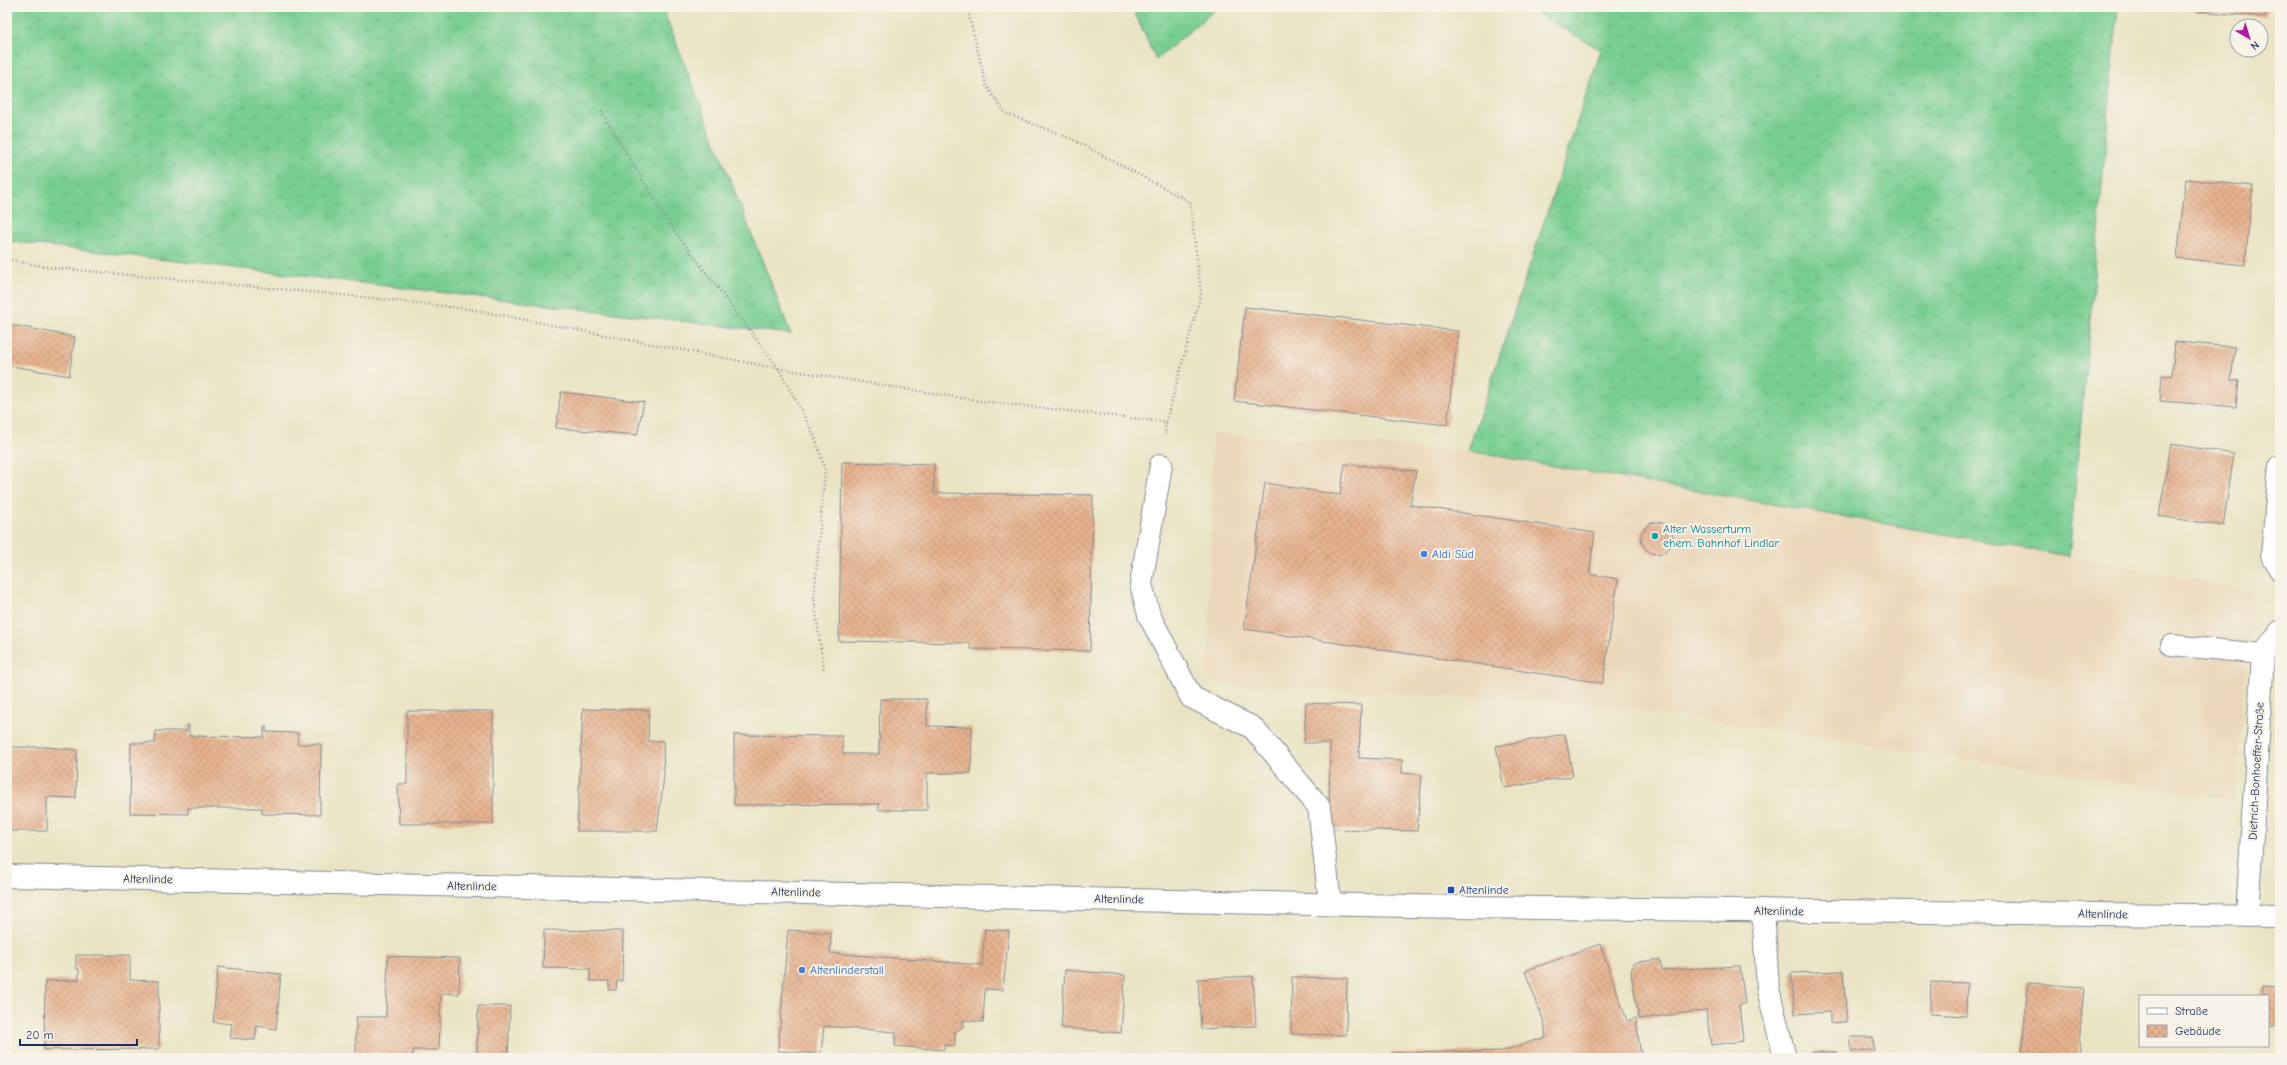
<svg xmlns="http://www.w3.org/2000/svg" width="2287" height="1065" font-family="'Comic Neue',sans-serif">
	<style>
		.built { fill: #ebd8ba }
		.grass { fill: url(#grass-tufts); stroke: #4a7e78 }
		.building { fill: url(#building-cross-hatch) }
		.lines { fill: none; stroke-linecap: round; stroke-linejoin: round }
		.service-casing { stroke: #828a92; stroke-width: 22 }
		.minor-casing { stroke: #828a92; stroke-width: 24 }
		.tertiary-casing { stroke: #828a92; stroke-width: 24 }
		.path { stroke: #828a92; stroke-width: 2.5; stroke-dasharray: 1 3; stroke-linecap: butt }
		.service { stroke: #fff; stroke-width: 20 }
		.minor { stroke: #fff; stroke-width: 22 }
		.tertiary { stroke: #fff; stroke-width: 22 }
		.culture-dot { fill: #0f9aa8; stroke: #f7f3e8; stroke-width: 1.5 }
		.shop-dot { fill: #3f7fe0; stroke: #f7f3e8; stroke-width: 1.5 }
		.transit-dot { fill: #1a4fb4; stroke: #f7f3e8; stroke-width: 1.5 }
		.labels { text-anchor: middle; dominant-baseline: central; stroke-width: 4; stroke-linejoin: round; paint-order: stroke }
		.culture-label { font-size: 12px; fill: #0d838f; stroke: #f7f3e8; text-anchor: start }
		.shop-label { font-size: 12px; fill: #366cbe; stroke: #f7f3e8; text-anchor: start }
		.street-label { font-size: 12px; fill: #1b2f5e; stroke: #f7f3e8 }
		.transit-label { font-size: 12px; fill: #164399; stroke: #f7f3e8; text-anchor: start }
	</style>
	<defs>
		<pattern id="grass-tufts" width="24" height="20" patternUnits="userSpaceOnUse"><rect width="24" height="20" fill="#78ce92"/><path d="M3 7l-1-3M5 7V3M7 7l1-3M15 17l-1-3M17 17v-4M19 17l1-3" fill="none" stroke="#67b180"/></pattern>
		<pattern id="building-cross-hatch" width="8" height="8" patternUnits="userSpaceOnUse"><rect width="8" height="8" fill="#e6b28e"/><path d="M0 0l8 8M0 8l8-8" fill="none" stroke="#c5997d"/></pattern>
	</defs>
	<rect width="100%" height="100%" fill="#f7f3e8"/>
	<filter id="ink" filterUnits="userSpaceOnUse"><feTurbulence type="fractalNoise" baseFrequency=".025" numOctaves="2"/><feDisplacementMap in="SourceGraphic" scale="8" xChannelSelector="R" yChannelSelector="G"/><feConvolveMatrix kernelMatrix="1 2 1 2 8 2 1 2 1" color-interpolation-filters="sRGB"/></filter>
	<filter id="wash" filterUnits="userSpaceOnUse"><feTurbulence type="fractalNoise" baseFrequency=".012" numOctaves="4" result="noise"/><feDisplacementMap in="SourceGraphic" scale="16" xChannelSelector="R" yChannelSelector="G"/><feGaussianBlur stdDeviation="0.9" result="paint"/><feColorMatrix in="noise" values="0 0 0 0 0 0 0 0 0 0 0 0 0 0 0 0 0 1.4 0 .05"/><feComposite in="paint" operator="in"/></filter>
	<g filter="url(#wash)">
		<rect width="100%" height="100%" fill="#eae4c5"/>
		<path class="built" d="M1212,434L1468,451L2069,556L2253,591L2235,800L1598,704L1208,683Z"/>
		<path class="grass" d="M7,7H662L791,334L7,241Z
			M1132,7H1218L1156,60Z
			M1526,7H2118L2069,556L1468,451L1601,50Z"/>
		<g id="blocks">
			<path class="building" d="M2197,7H2268L2265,17L2196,11Z
				M2186,179L2253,186L2245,265L2177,258Z
				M1245,307L1458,331L1447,425L1234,401Z
				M7,324L75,337L69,376L7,365Z
				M2175,342L2235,347L2231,380L2239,381L2236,407L2160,401L2162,375L2172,376Z
				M561,392L644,402L637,435L556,428Z
				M2171,444L2234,454L2223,526L2159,516Z
				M842,462L934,464V493L1093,495L1090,651L971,649L970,643L839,641Z
				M1345,464L1416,471L1410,505L1595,533L1589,574L1618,579L1603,683L1244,629L1265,483L1340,495Z
				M1641 538a16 16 0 1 1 32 0a16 16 0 1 1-32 0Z
				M880,699H927V726L972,727L971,773H927V810H879V804L734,805V735L842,736L843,754H879Z
				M1306,703L1361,705L1359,758L1402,760V773L1422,775L1417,831L1329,829L1330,743H1304Z
				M583,709L649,710L648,741H663L664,776L657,831H577Z
				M407,711H493V824H399L398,784H407Z
				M187,725H189V736L264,737V726H266V732L298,733L297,744H321L320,815L262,814V808H188V814L130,813L131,743H155L156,731H187Z
				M1565,734L1573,776L1504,788L1496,746Z
				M7,747H47L77,750L76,798L47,797V831H7Z
				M985,929L1009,931L1003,990L985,989L983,1022L963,1020V1027L955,1032V1046L944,1045V1050L895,1046L896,1032L824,1026L821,1054L778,1051L788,930L831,933L830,953L982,965Z
				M544,930L623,931L622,981H617L616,990H609V981H590V969L543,968Z
				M1600,944L1627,1021L1636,1018L1641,1058L1614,1056L1607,1058H1392L1391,1053L1502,1051L1546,1037L1544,1022L1525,971Z
				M76,955H130V980L159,981V1049L44,1050L45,981L79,980V969H76Z
				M388,956L460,958L459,994L441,993L439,1050H413V1058H356V1017H386Z
				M1660,959L1662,970L1740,966L1745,1004L1739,1005L1743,1041L1711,1045L1706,1010L1639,1019L1631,974L1633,963Z
				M218,967L281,974L276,1029L257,1026L255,1040L230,1038L232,1024L213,1022Z
				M1065,970L1125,975L1121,1033L1061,1028Z
				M1843,971L1847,1022L1830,1023V1012L1795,1014L1791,973Z
				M1253,976L1256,1026L1201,1029L1198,979Z
				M1292,977L1347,978L1346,1035L1291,1034Z
				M1931,982L1967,983L1966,1016L1930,1014Z
				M2028,983L2084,987L2078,1057L2022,1053Z
				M2262,987L2280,988V1026L2268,1025V996H2261Z
				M478,1006H510L508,1058H477Z
				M1851,1037H1873L1874,1050L1851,1051Z
				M1813,1052H1837V1055L1844,1056V1058H1813Z"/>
		</g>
	</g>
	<g filter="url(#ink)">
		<use href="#blocks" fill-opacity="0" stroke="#828a92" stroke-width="1"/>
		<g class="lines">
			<g class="service-casing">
				<path id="service" d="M2171,645L2263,654"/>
			</g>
			<g class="minor-casing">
				<path id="minor" d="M1161,465L1141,584L1149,615L1191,697L1253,728L1319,807L1330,903
					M2280,466L2272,555L2280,569
					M1763,910L1768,989L1785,1058
					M2247,916L2263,654L2280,632"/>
			</g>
			<g class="tertiary-casing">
				<path id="tertiary" d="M7,876L1456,907L2280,916"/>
			</g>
			<path class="path" d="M967,7L986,85L1005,113L1072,139L1190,202L1201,294L1166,422
				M601,111L670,225L779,369L815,437L825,470L814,598L824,671
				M7,259L45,267L363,297L469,309L776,368L980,401L1166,422L1165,435"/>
			<use href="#service" class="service"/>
			<use href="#minor" class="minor"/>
			<use href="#tertiary" class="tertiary"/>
		</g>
	</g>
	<circle class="culture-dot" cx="1655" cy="536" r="4"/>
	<g class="shop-dot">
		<circle cx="1424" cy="554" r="4"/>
		<circle cx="802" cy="970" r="4"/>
	</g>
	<rect class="transit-dot" x="1447" y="886" width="8" height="8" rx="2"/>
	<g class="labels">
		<g class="culture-label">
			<text x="1663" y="529">Alter Wasserturm<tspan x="1663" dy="14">ehem. Bahnhof Lindlar</tspan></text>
		</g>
		<g class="shop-label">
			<text x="1432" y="554">Aldi Süd</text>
			<text x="810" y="970">Altenlinderstall</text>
		</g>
		<g class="street-label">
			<text transform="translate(2256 771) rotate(-87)">Dietrich-Bonhoeffer-Straße</text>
			<text transform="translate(148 879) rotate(1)">Altenlinde</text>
			<text transform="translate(472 886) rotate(1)">Altenlinde</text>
			<text transform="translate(796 892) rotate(1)">Altenlinde</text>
			<text transform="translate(1119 899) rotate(1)">Altenlinde</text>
			<text transform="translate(1779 911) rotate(1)">Altenlinde</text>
			<text transform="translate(2103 914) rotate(1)">Altenlinde</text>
		</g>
		<g class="transit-label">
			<text x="1459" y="890">Altenlinde</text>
		</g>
	</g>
	<rect width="2287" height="1065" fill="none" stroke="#f7f3e8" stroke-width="24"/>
	<rect x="2139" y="995" width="130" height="52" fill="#f7f3e8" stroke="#9fa5b1"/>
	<rect x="2147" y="1008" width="20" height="6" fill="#ffffff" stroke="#9fa5b1"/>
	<text x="2175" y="1015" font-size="12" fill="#1b2f5e">Straße</text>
	<rect x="2147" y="1025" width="20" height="12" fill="url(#building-cross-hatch)" stroke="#9fa5b1"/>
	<text x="2175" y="1035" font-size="12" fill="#1b2f5e">Gebäude</text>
	<g transform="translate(2249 38) rotate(142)"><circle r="19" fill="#f7f3e8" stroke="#9fa5b1"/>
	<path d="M0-3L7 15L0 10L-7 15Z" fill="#b5179e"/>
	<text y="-6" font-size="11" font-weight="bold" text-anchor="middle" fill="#1b2f5e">N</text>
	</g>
	<path d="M20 1039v6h117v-6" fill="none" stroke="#1b2f5e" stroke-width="2"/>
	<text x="26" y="1039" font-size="12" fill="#1b2f5e" stroke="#f7f3e8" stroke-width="3" paint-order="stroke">20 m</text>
</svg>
